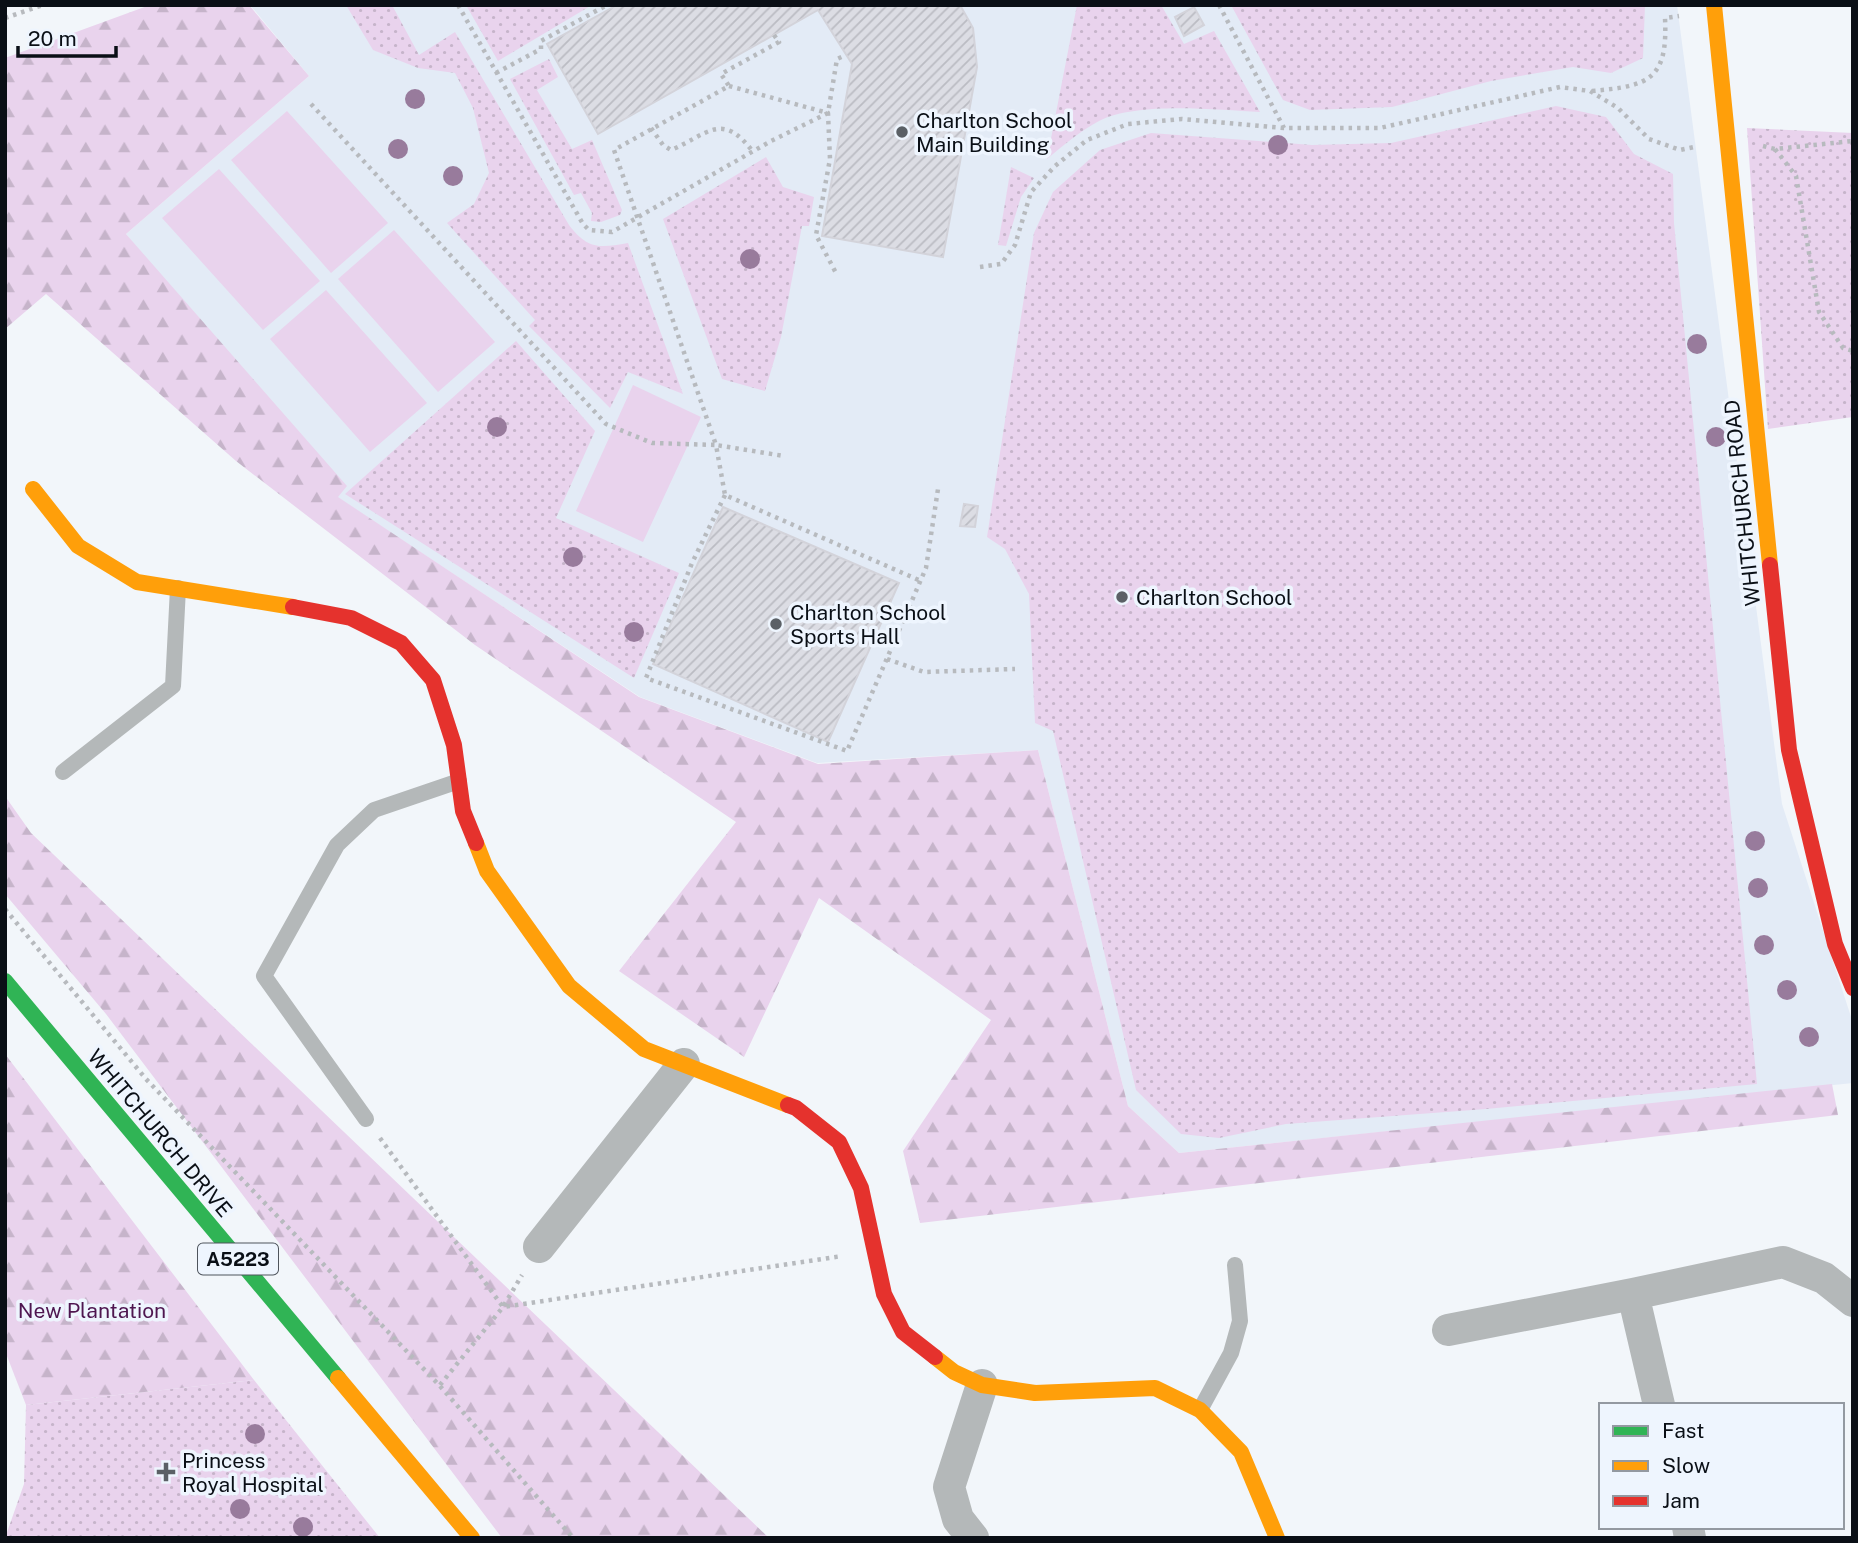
<svg xmlns="http://www.w3.org/2000/svg" width="1858" height="1543" font-family="'Public Sans',sans-serif">
	<style>
		.built { fill: #e3ebf6 }
		.grass { fill: url(#grass-dots) }
		.forest { fill: url(#forest-firs) }
		.pitch { fill: #e9d3ed }
		.building { fill: url(#building-hatch); stroke: #d3d3da; stroke-width: 2 }
		.lines { fill: none; stroke-linecap: round; stroke-linejoin: round }
		.path { stroke: #b7babe; stroke-width: 4.5; stroke-dasharray: 3.5 5; stroke-linecap: butt }
		.lane { stroke: #b4b8b9; stroke-width: 16 }
		.street { stroke: #b4b8b9; stroke-width: 32 }
		.fast { stroke: #30b455; stroke-width: 16 }
		.slow { stroke: #ff9f0a; stroke-width: 16 }
		.jam { stroke: #e5322d; stroke-width: 16 }
		.tree { fill: #987b9c }
		.poi-dot { fill: #5b6066; stroke: #eef5fe; stroke-width: 2.5 }
		.labels { text-anchor: middle; dominant-baseline: central; stroke-width: 7; stroke-linejoin: round; paint-order: stroke }
		.shield { fill: #eef5fe; stroke: #4e545c; stroke-width: 2 }
		.shield-label { font-size: 19px; font-weight: bold; fill: #0a0f16 }
		.poi-label { font-size: 21px; fill: #0a0f16; stroke: #eef5fe; text-anchor: start }
		.street-label { font-size: 21px; fill: #0a0f16; stroke: #eef5fe }
		.park-label { font-size: 21px; fill: #4e1650; stroke: #eef5fe }
	</style>
	<defs>
		<pattern id="grass-dots" width="8" height="8" patternUnits="userSpaceOnUse" patternTransform="scale(1.75)"><rect width="8" height="8" fill="#e9d3ed"/><path d="M2 2h.1M6 6h.1" fill="none" stroke="#c6b4ca" stroke-width="1.8" stroke-linecap="round"/></pattern>
		<pattern id="forest-firs" width="22" height="20" patternUnits="userSpaceOnUse" patternTransform="scale(1.75)"><rect width="22" height="20" fill="#e9d3ed"/><path d="M5 1l3.5 6h-7zM16 11l3.5 6h-7z" fill="#c6b4ca"/></pattern>
		<pattern id="building-hatch" width="6" height="6" patternUnits="userSpaceOnUse" patternTransform="scale(1.75)"><rect width="6" height="6" fill="#dcdde4"/><path d="M-1 1l2-2M0 6l6-6M5 7l2-2" fill="none" stroke="#bbbcc3"/></pattern>
	</defs>
	<rect width="100%" height="100%" fill="#f2f6fa"/>
	<path class="built" d="M250,5H1677L1782,804L1853,1023V1083L1179,1153L1128,1106L1038,750L817,763L640,697L337,497L126,234L309,76Z"/>
	<path class="grass" d="M346,5H392L419,55L455,32L569,225C588,250 600,248 628,243L683,394L628,372L610,408L529,326L535,320L447,223L474,204L489,173L473,108L455,73L418,68L373,50Z
		M466,5H592L498,61Z
		M1077,5H1161L1184,44L1214,31L1260,112C1217,110 1138,101 1099,121C1080,131 1064,145 1047,159Z
		M1231,5H1645L1643,58L1611,73L1573,67L1491,81L1392,107L1310,110L1283,100Z
		M549,59L558,77L537,90L572,149L592,140L622,210L620,215L601,222L591,221L592,213L581,193L574,195L510,79Z
		M1556,106L1606,117L1634,154L1673,174L1674,223L1757,1084L1486,1109L1286,1124L1219,1138L1181,1134L1136,1090L1053,731L1035,723L1029,594L1005,549L987,537L1034,233L1053,192L1100,150L1151,133L1312,145L1391,143Z
		M1747,128L1853,133V417L1768,429Z
		M766,157L783,187L814,197L809,226H802L781,337L765,391L722,379L663,219Z
		M1011,167L1034,178L1021,197L1006,246L998,245Z
		M516,341L595,431L556,518L679,573L634,678L345,494Z
		M254,1380L380,1538H5L24,1484L26,1405Z"/>
	<path class="forest" d="M150,5H249L309,76L126,234L347,486L338,497L639,697L818,764L1038,750L1128,1106L1179,1153L1832,1084L1838,1115L920,1223L903,1151L991,1020L819,898L744,1057L619,971L736,822L475,645L236,461L46,294L5,329V58Z
		M5,796L31,833L769,1538H502L106,1014L5,894Z
		M5,1054L254,1380L26,1405L5,1351Z"/>
	<path class="pitch" d="M287,111L388,223L331,273L231,160Z
		M219,169L320,281L263,330L162,218Z
		M394,230L495,342L438,392L338,279Z
		M326,290L427,403L370,452L270,339Z
		M633,385L701,417L643,542L576,511Z"/>
	<path class="building" d="M617,5H960L973,28L977,67L943,257L822,236L852,64L818,10L598,134L547,44Z
		M1194,7L1204,25L1184,36L1175,17Z
		M964,504L978,506L975,527L960,526Z
		M723,507L899,583L828,742L653,664Z"/>
	<g class="lines">
		<path class="path" d="M458,5L583,224L589,230L612,232L771,141L828,113L837,59L846,55
			M1219,5L1284,128
			M5,18L43,5
			M774,35L779,42L721,74L729,86L614,150L716,445L784,456
			M496,73L541,49V41L607,5
			M729,86L828,113L830,159L816,235L836,273
			M1592,91C1649,86 1668,80 1665,18L1679,16
			M311,104L606,424L652,443L716,445L725,495L921,581
			M651,128L663,145L671,150C707,135 722,110 753,152
			M1763,146L1775,149L1853,141
			M1775,149L1796,176L1819,312L1843,348L1853,351
			M980,267L1001,264L1015,245L1031,192L1055,166L1087,140L1128,124L1182,119L1284,128H1380L1560,87L1590,91L1618,108L1649,139L1680,150L1694,147
			M725,495L692,563L646,678L847,751L926,568L938,489
			M887,659L924,672L1015,669
			M5,909L146,1079L440,1386L573,1538
			M380,1138L503,1307L842,1256
			M440,1385L503,1307L522,1275"/>
		<path class="lane" d="M63,772L173,686L178,588
			M366,1119L264,976L337,845L374,810L459,781
			M1200,1410L1231,1353L1240,1321L1235,1265"/>
		<path class="street" d="M539,1247L684,1064
			M1633,1294L1659,1405
			M1448,1330L1633,1294L1783,1262L1824,1278L1853,1301
			M1688,1527L1690,1538
			M973,1538L958,1519L949,1487L982,1385"/>
		<path class="fast" d="M5,981L338,1378"/>
		<path class="slow" d="M1714,5L1770,565
			M33,489L78,546L137,582L293,607
			M476,843L487,871L569,986L644,1049L788,1105
			M935,1357L954,1372L982,1385L1035,1393L1155,1388L1200,1410L1241,1452L1277,1538
			M338,1378L472,1538"/>
		<path class="jam" d="M1770,565L1789,750L1835,944L1853,988
			M293,607L351,618L401,643L433,680L454,745L463,811L476,843
			M788,1105L796,1108L839,1142L861,1188L884,1294L903,1332L935,1357"/>
	</g>
	<g class="tree">
		<circle cx="415" cy="99" r="10"/>
		<circle cx="1278" cy="145" r="10"/>
		<circle cx="398" cy="149" r="10"/>
		<circle cx="453" cy="176" r="10"/>
		<circle cx="750" cy="259" r="10"/>
		<circle cx="1697" cy="344" r="10"/>
		<circle cx="497" cy="427" r="10"/>
		<circle cx="1716" cy="437" r="10"/>
		<circle cx="573" cy="557" r="10"/>
		<circle cx="634" cy="632" r="10"/>
		<circle cx="1755" cy="841" r="10"/>
		<circle cx="1758" cy="888" r="10"/>
		<circle cx="1764" cy="945" r="10"/>
		<circle cx="1787" cy="990" r="10"/>
		<circle cx="1809" cy="1037" r="10"/>
		<circle cx="255" cy="1434" r="10"/>
		<circle cx="240" cy="1509" r="10"/>
		<circle cx="303" cy="1527" r="10"/>
	</g>
	<g class="poi-dot">
		<circle cx="902" cy="132" r="7"/>
		<circle cx="1122" cy="597" r="7"/>
		<circle cx="776" cy="624" r="7"/>
		<path d="M162.5 1461.5h7v7h7v7h-7v7h-7v-7h-7v-7h7z"/>
	</g>
	<g class="labels">
		<rect class="shield" x="198" y="1243.5" width="80" height="31" rx="5"/>
		<g class="shield-label">
			<text x="238" y="1259">A5223</text>
		</g>
		<g class="poi-label">
			<text x="916" y="120">Charlton School<tspan x="916" dy="24">Main Building</tspan></text>
			<text x="1136" y="597">Charlton School</text>
			<text x="790" y="612">Charlton School<tspan x="790" dy="24">Sports Hall</tspan></text>
			<text x="182" y="1460">Princess<tspan x="182" dy="24">Royal Hospital</tspan></text>
		</g>
		<g class="street-label">
			<text transform="translate(1742 503) rotate(-96)">WHITCHURCH ROAD</text>
			<text transform="translate(160 1133) rotate(50)">WHITCHURCH DRIVE</text>
		</g>
		<g class="park-label">
			<text x="92" y="1310">New Plantation</text>
		</g>
	</g>
	<rect width="1858" height="1543" fill="none" stroke="#0a0f16" stroke-width="14"/>
	<rect x="1599" y="1403" width="245" height="126" fill="#eef5fe" stroke="#9399a1" stroke-width="2"/>
	<rect x="1613" y="1426" width="35" height="10" fill="#30b455" stroke="#9399a1" stroke-width="2"/>
	<text x="1662" y="1438" font-size="21" fill="#0a0f16">Fast</text>
	<rect x="1613" y="1461" width="35" height="10" fill="#ff9f0a" stroke="#9399a1" stroke-width="2"/>
	<text x="1662" y="1473" font-size="21" fill="#0a0f16">Slow</text>
	<rect x="1613" y="1496" width="35" height="10" fill="#e5322d" stroke="#9399a1" stroke-width="2"/>
	<text x="1662" y="1508" font-size="21" fill="#0a0f16">Jam</text>
	<path d="M18 46v10h98v-10" fill="none" stroke="#0a0f16" stroke-width="3.5"/>
	<text x="28" y="46" font-size="21" fill="#0a0f16" stroke="#eef5fe" stroke-width="5" paint-order="stroke">20 m</text>
</svg>
